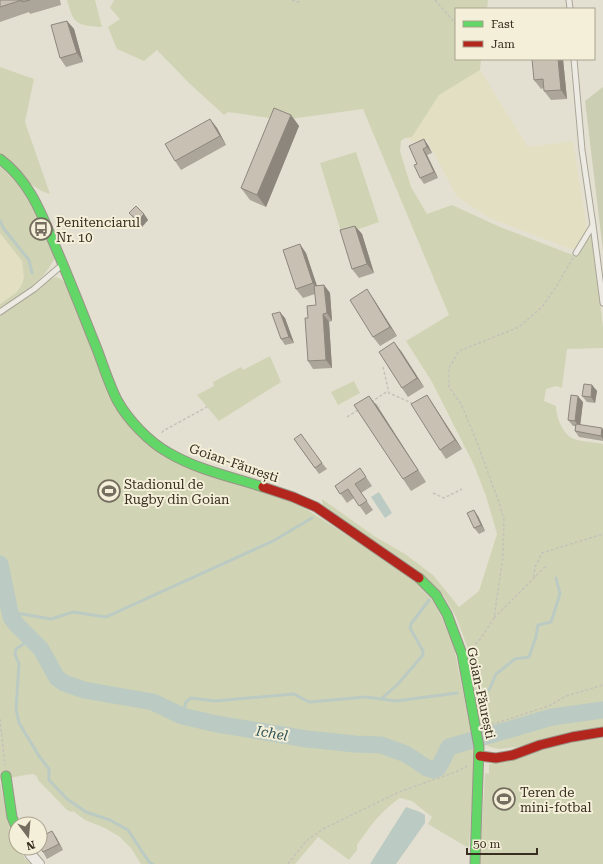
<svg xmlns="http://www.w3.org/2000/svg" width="603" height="864" font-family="'Roboto Serif',serif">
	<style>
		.farmland { fill: #e3dfc3 }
		.green { fill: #d0d4b4 }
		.cemetery { fill: #ccceb3 }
		.water { fill: #bbcac2 }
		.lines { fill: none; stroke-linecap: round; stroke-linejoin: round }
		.stream { stroke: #bbcac2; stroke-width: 3 }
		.river { stroke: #bbcac2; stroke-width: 17 }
		.lane-casing { stroke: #aaa599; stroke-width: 7 }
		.street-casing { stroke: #aaa599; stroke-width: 12 }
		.fast-casing { stroke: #9a9589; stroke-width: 11 }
		.jam-casing { stroke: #9a9589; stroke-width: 11 }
		.path { stroke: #c5c2b9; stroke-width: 1.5; stroke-dasharray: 3 2; stroke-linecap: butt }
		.lane { stroke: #eceae2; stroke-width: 5 }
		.street { stroke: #eceae2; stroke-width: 10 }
		.fast { stroke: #63d668; stroke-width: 9 }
		.jam { stroke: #b3261e; stroke-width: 9 }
		.wall { fill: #aca599 }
		.shaded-wall { fill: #8c867d }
		.building { fill: #c8c0b2; stroke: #8c867d }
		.labels { text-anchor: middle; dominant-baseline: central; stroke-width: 4; stroke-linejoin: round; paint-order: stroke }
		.poi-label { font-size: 13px; fill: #392f21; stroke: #f4efd8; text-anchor: start }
		.street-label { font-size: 13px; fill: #392f21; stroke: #f4efd8 }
		.water-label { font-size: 14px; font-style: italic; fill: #315658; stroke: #f4efd8 }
	</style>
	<rect width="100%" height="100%" fill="#e4e0d1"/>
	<path class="farmland" d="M480,70L528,147L573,141L587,230L577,247L571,249L490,218L457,197L427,140L413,142L405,138L412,137L439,95Z
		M0,233L22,261L24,278L21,286L17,293L0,304Z"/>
	<path class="green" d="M67,0H95L102,27C76,25 74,25 67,0Z
		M114,0H488L487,9H456V59H481L480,70L439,95L412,137L405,138L401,141L400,151L411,187L427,214L452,205L500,227L578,257L592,231L603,328V348L567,349L562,388L556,386L546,389L544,401L556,406C556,417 563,435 574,439C583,442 594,442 603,444V729L516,747L499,749L490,747L484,744L467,646L456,617L444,596L323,506L322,499L374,536L405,554L433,575L459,607L479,591L497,534L486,496L474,465L432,382L406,341L449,315L363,109L283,120L228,112L224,115L189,83L157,50L144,61L117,49L108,27L120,19L110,8Z
		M0,67L34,79L25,122L50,194C29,188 15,168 0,153Z
		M356,152L379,222L342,235L320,163Z
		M0,167C28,188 41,227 55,258C40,285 25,292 0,308V304L17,292L21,286L24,278L22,261L0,233Z
		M56,277L61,279L66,284L97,360L148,443L297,503L408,575L434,602L441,616L454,647L475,754L469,847L465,846L428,824L432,817L412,801L400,798C380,812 371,825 357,845V850L349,860L318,837L295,864H141L131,848L120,837L105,828L85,820L73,811L71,812L67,810L38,780C38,779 37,776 35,775C30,772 7,780 0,780V314L36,291L50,279Z
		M270,356L281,382L219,421L197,395L214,386L213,382L241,367L243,370Z
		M354,381L360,393L338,405L331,392Z
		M603,738V864H480L485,773L489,774V764L572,742Z
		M0,782L10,830L16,841V848H20L25,859L31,864H0Z"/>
	<path class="cemetery" d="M603,87V251L585,101Z"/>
	<path class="water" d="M379,492L392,513L385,518L371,497Z
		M406,807L420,812L425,815V823L396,864H370Z"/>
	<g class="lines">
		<path class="stream" d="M0,221L4,229L29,260L32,273
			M10,612L51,619L73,612L106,617L273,541L312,518
			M31,639L16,649L15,654L19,664L16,709L19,723L39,756L49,769V780L67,799L86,812L110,820L128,830L149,862L153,864
			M476,690H489L496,674L515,659L529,657L536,637L538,625L551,622L560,594L556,578
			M381,699L398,684L423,655V651L410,628L411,624L429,600
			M182,716L186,702L191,698L215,701L294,694L309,702L366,697L396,701L457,693"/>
		<path class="river" d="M0,564L11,617L16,624L41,649L57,678L64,683L84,690L153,702L182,716L217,724L307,739L355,744L381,745L406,754L427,768L433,770L438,768L441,763L449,747L552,717L603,710"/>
		<g class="lane-casing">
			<path id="lane" d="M569,0L570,9
				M574,59L582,150L593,225L603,303
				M576,253L593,225
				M0,312L34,289L62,265"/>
		</g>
		<g class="street-casing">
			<path id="street" d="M27,848L31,855L39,864"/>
		</g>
		<g class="fast-casing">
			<path id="fast" d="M0,159C27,179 40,209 52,239C68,275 82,312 97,349C103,365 109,384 117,400C128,420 149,442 169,453C198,470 232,477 263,487
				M419,578L436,595L447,614L462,654L479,747L475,864
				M6,776L12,817L16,827"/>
		</g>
		<g class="jam-casing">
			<path id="jam" d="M263,487L293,497L316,507L419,578
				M480,756L496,758L513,755L540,745L572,737L603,732"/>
		</g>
		<path class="path" d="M292,0L298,2L301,0
			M435,0L456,24
			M383,367L389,393L414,404
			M371,402L388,391
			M375,404L380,407
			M347,417L358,410
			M162,433L163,431L207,407
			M433,493L444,498L462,489
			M534,577L535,567L542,553L603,534
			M494,618L547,565
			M472,648L481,638L494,618L503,556L504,520L500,505L475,437L461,404L449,387V368L459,351L519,327L542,307L556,287L573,258
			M0,719L5,765
			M487,726L549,706L566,696L603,685
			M288,864L306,841L323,829L399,792L458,771L467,766"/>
		<use href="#lane" class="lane"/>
		<use href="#street" class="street"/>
		<use href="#fast" class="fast"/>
		<use href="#jam" class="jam"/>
	</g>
	<path class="wall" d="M0,0H60L61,5L30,14L29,12L0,22Z
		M67,21L74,29L83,62L66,67L60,58Z
		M563,59L567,99L551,100L544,91V88L541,89L534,80Z
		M291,115L299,126L266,207L250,200L241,188Z
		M210,119L217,128L226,145L181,170L175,161Z
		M428,145L432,153L427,155L438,178L424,184L420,178L417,164L409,146Z
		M129,213L144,214L148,220L142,227L134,219Z
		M355,226L362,234L374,273L359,278L352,269Z
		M306,253L317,286L324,285L330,293L332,321L329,322L332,368L313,369L308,361L316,305L315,294L303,298L296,289Z
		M373,298L397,336L380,346L373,337Z
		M285,318L294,343L285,345L281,339Z
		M401,351L424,387L408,397L402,388Z
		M592,385L597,391L595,403L587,402L582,396Z
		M427,395L462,449L446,459L440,450Z
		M369,396L426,482L411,491L403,479Z
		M583,402L580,425L602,428L603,430V441L579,437L575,431V426H573L568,420Z
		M294,439L322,463L327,469L319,474Z
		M360,468L372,486L361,493L373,510L366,515L354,498L347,503L335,486Z
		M478,516L485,531L479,534L474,528Z
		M56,837L63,850L47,859L43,852Z"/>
	<path class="shaded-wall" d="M67,21L74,29L83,62L77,53Z
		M558,59H563L567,99L561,90Z
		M291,115L299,126L266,207L257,195Z
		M210,119L217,128L226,145L220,136Z
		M424,139L428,145L432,153L427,147Z
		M423,149L427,155L438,178L434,172Z
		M144,214L148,220L142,227L138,221Z
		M355,226L362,234L374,273L367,264Z
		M300,244L306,253L319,292L313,283Z
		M324,285L330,293L332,321L327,313Z
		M367,289L373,298L397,336L390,327Z
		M280,312L285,318L294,343L289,337Z
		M323,314L329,322L332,368L326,360Z
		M394,342L401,351L424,387L417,378Z
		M592,385L597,391L595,403L591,397Z
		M427,395L433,404L462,449L455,440Z
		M369,396L378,407L426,482L418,470Z
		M578,396L583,402L580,427L575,421Z
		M602,428L603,430V439L601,436Z
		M474,510L478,516L485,531L481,525Z
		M52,831L56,837L63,850L59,844Z"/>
	<path class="building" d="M0,0H30L22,2V0L0,7Z
		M67,21L77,53L60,58L51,25Z
		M532,59H558L561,90L544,91L543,79L534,80Z
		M274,108L291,115L257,195L241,188Z
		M210,119L220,136L175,161L165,144Z
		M424,139L427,147L423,149L434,172L420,178L414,165L417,164L409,146Z
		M136,206L144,214L138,221L129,213Z
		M355,226L367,264L352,269L340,230Z
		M300,244L313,283L296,289L283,250Z
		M324,285L327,313L323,314L326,360L308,361L305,318H308L307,306L316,305L314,286Z
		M367,289L390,327L373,337L350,300Z
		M280,312L289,337L281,339L272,314Z
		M394,342L417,378L402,388L379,352Z
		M584,384L592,385L591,397L582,396Z
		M427,395L455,440L440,450L411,404Z
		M571,395L578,396L575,421L568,420Z
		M369,396L418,470L403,479L354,405Z
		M576,424L602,428L601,436L575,431Z
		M301,434L322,463L315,468L294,439Z
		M360,468L366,477L355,484L367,501L359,506L348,489L340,494L335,486Z
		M474,510L481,525L474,528L467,513Z
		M52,831L59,844L43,852L40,847V837Z"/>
	<defs>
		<g id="bus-ring" transform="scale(1.15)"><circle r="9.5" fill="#f4efd8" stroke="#756d5f" stroke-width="1.5"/><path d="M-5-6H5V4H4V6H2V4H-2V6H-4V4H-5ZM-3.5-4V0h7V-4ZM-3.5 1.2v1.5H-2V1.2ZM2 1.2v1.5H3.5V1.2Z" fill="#756d5f"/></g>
		<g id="stadium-ring" transform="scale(1.15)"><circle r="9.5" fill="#f4efd8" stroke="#756d5f" stroke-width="1.5"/><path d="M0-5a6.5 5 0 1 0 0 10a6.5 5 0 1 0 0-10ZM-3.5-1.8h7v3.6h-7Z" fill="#756d5f"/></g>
	</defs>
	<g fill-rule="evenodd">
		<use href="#bus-ring" x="41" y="229"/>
		<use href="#stadium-ring" x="109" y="491"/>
		<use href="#stadium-ring" x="504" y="799"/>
	</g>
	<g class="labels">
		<g class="poi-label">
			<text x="56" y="222">Penitenciarul<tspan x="56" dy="15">Nr. 10</tspan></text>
			<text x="124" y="484">Stadionul de<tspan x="124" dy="15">Rugby din Goian</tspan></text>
			<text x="520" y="792">Teren de<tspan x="520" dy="15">mini-fotbal</tspan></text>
		</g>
		<g class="street-label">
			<text transform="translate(234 463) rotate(19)">Goian-Făurești</text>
			<text transform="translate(481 693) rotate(78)">Goian-Făurești</text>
		</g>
		<g class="water-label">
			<text transform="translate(272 733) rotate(10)">Ichel</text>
		</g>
	</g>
	<rect x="455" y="8" width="140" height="52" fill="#f4efd8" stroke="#a9a28f"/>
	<rect x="463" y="21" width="20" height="6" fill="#63d668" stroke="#a9a28f"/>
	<text x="491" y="28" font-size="12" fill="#392f21">Fast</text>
	<rect x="463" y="41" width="20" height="6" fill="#b3261e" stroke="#a9a28f"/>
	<text x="491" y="48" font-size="12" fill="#392f21">Jam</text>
	<g transform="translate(28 836) rotate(164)"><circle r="19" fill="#f4efd8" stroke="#a9a28f"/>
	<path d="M0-3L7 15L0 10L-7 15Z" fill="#756d5f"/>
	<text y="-6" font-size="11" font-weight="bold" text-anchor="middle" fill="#392f21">N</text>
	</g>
	<path d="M467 848v6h70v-6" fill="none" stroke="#392f21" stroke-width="2"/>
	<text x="473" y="848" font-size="12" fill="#392f21" stroke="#f4efd8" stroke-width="3" paint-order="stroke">50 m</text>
</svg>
